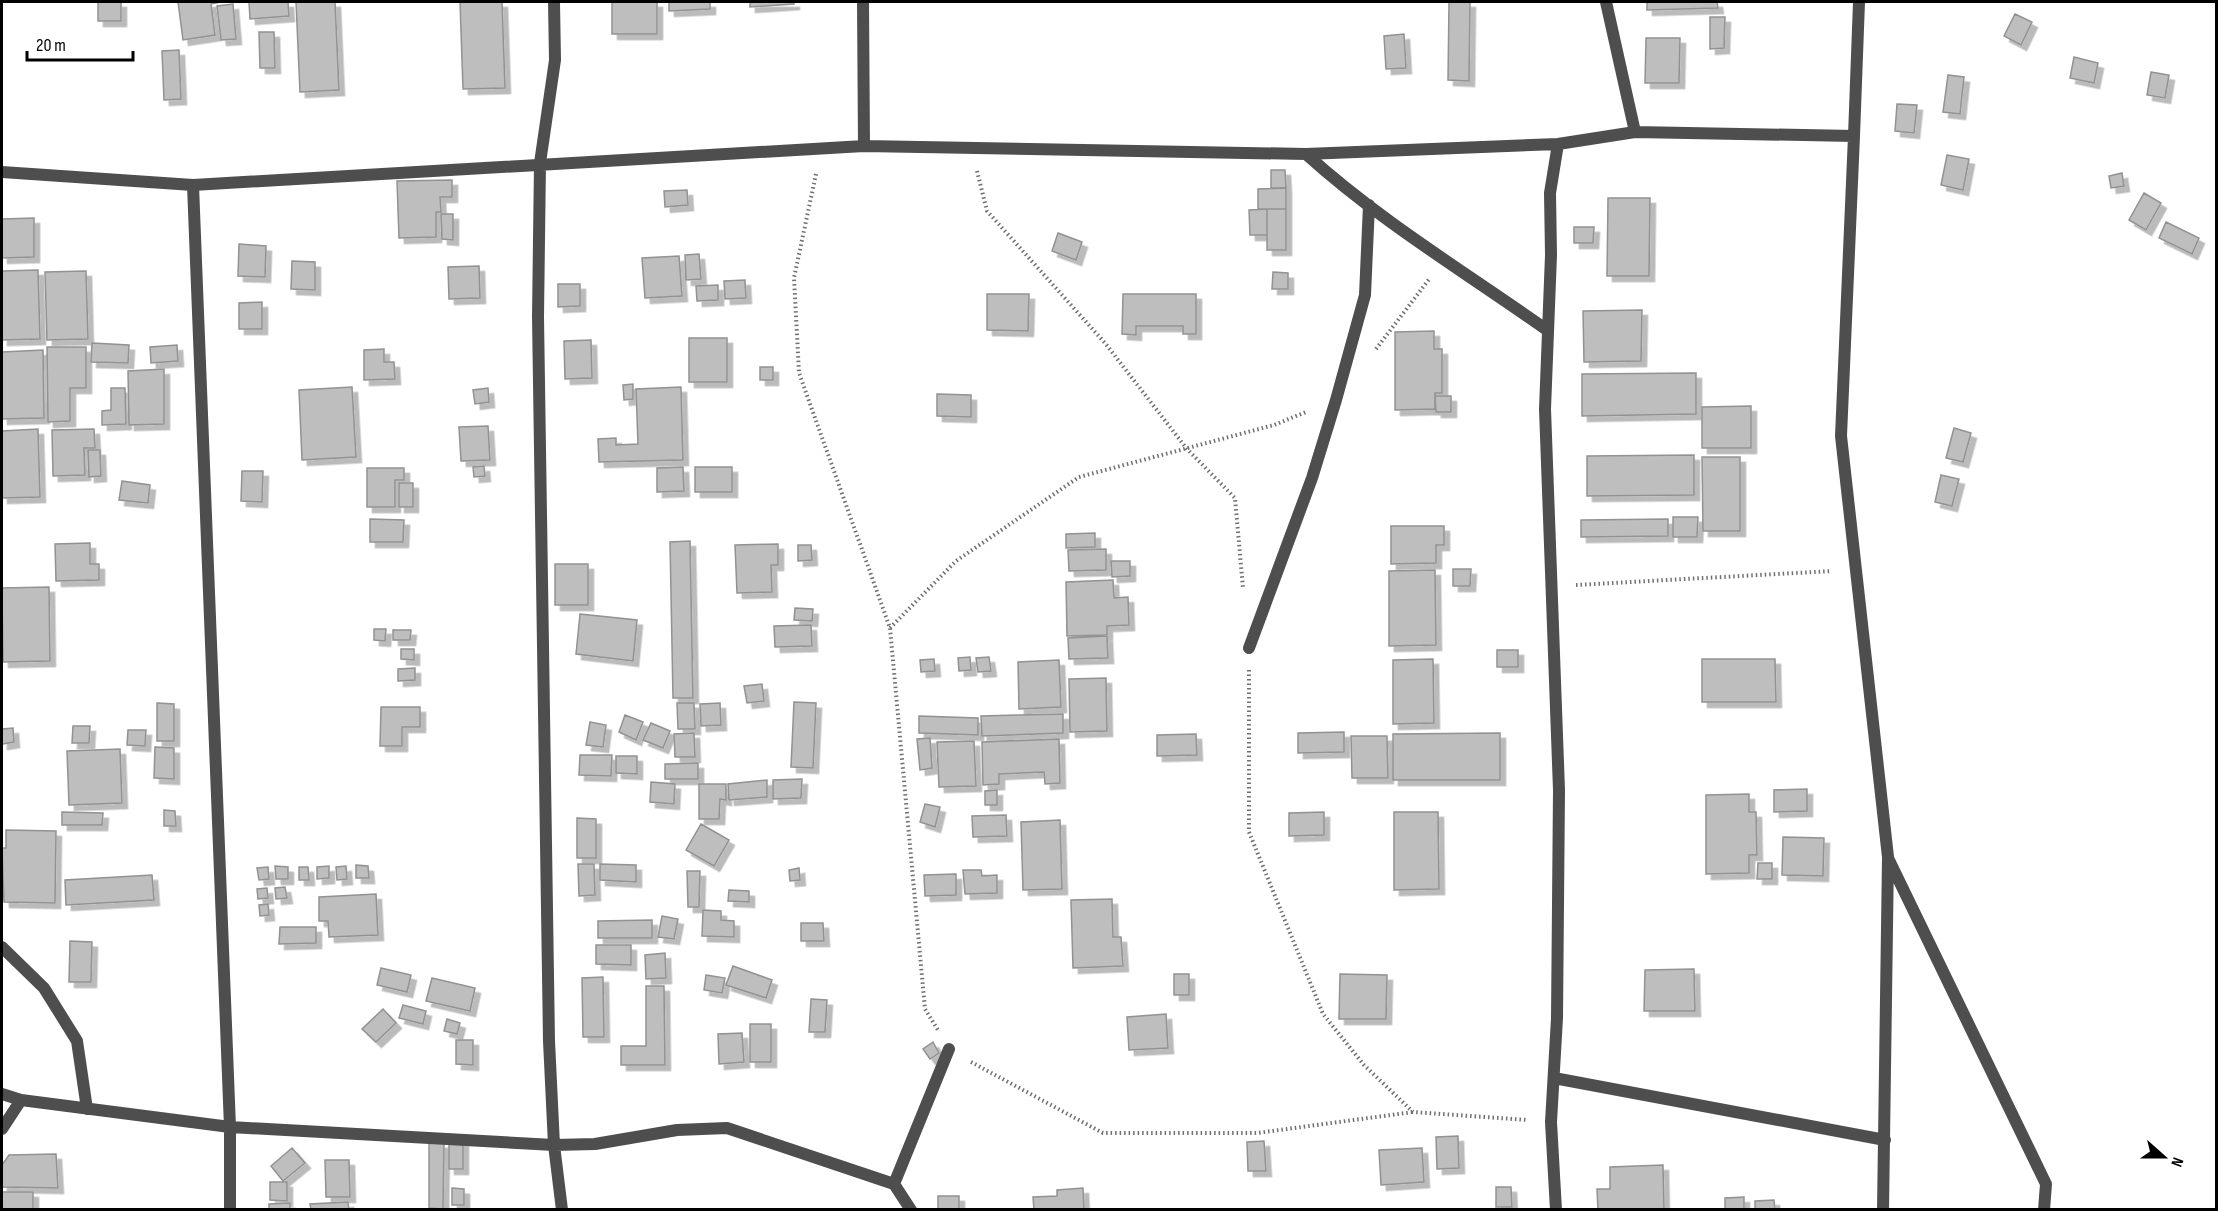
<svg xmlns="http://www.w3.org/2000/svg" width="2218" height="1211" font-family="'Sofia Sans Condensed',sans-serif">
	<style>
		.building { fill: #bebebe; stroke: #929292; stroke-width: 1.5; filter: url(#shadow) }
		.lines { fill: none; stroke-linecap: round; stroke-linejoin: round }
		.path { stroke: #707070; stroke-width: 4; stroke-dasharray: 1.5 3; stroke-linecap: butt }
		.minor { stroke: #4e4e4e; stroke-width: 12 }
	</style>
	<defs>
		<filter id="shadow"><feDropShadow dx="5.5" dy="5.5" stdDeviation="0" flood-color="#0004"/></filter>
	</defs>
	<rect width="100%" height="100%" fill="#fff"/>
	<path class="building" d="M98,2H121V21H98Z
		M178,2H221L211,4L215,35L183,40Z
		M249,2H288L289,16L250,19Z
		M296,2H335L339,90L300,92Z
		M460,2H502L505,88L463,89Z
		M612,2H657V34H612Z
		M669,2H710V9L669,11Z
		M750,2H794V4L750,7Z
		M1449,2H1470L1469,81L1448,80Z
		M1647,2H1717L1718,8L1647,10Z
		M233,4L236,39L221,40L217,6Z
		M2015,14L2032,22L2021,45L2004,36Z
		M1710,17H1725L1724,48L1710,49Z
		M259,32H274L275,68H260Z
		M1404,34L1406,68L1386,69L1384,36Z
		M1646,38H1680L1679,83H1645Z
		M179,50L181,99L164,100L162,51Z
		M2074,57L2098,63L2094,83L2070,78Z
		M2151,72L2169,75L2165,98L2147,95Z
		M1948,75L1964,77L1960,114L1943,112Z
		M1897,104L1917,105L1914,133L1895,131Z
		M1947,155L1969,159L1963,190L1941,185Z
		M1271,170H1285L1286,188H1271Z
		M2122,173L2124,186L2111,188L2109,176Z
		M452,180V197H440L441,212H436V237L399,238L397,181Z
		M1286,188V209H1258V189Z
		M687,190L688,205L665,207L664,191Z
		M2144,193L2161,203L2146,230L2129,220Z
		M1608,198H1650L1649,276H1607Z
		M1267,209V235H1250L1249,210Z
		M1267,209H1286V250H1267Z
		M441,214H453V240L442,239Z
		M34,218V257L2,258V219Z
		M2166,222L2199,238L2192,254L2159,238Z
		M1574,227H1594L1593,243H1574Z
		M1058,233L1082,242L1076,260L1052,251Z
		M239,244L266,246L265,277L238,276Z
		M699,254L701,279L686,280L685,255Z
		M679,256L682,296L645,298L642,258Z
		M292,261L315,262V290L291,289Z
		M479,266L480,298L449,299L448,267Z
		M38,270L40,339L2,340V271Z
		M86,271L88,339L47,340L45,272Z
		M1273,272L1288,273V289H1272Z
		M745,280L746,298L725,299L724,281Z
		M558,284H580V306L558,307Z
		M718,285V300L697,301L696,286Z
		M987,294H1029L1028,331L987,330Z
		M1123,294H1196V334H1183V326H1136V335L1122,334Z
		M262,302V329H239V303Z
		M1642,310L1641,361L1584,362L1583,311Z
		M1434,331V349H1442V393H1435V409L1395,410V332Z
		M689,338H727V382H689Z
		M591,340L592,378L565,379L564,341Z
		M92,343L129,345L128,363L91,362Z
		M177,345L178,361L151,363L150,347Z
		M47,347H86V388H70V421L48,422Z
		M384,349V362H394L395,379L364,380V350Z
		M43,350L44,418L2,419V352Z
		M760,367H773V380H760Z
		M164,369V424L129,425L128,371Z
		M1696,373V414L1582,416V374Z
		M633,384V399L624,400L623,385Z
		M352,387L356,457L302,460L299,390Z
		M681,387L683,460L599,462L598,439L616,438V445L638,444L636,389Z
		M111,388H125L126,424L102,425V411L111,410Z
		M488,388L489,402L475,404L473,390Z
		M937,394L971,395V417L937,416Z
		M1435,396H1451V412H1436Z
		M1751,406V448H1702V407Z
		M488,426L490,460L461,461L459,427Z
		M1954,428L1971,433L1963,462L1946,458Z
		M38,429L40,497L2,498V431Z
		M94,429L95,448H84L85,475L53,476L52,430Z
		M88,450H100L101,476L89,477Z
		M1694,455V495L1587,496V456Z
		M1702,457H1740V531H1703Z
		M484,466L485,476L474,477L473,467Z
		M683,467L684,491L657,492V468Z
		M695,467H732V492H695Z
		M367,468H404V480H395V507H367Z
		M242,471H263L262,502L241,501Z
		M1941,475L1959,479L1952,506L1935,502Z
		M122,481L150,485L148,503L119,500Z
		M399,483H413V507H399Z
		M1673,517H1698L1697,537H1673Z
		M370,519L404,520L403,542H370Z
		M1668,519V536L1581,537V520Z
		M1391,526H1444V545H1436V563L1391,564Z
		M1095,533V547L1066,548V534Z
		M690,541L693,698H673L670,542Z
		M90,543V564H99V580L56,581L55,544Z
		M778,544V565H771L772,592L737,593L735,545Z
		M798,545H811L812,560L798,561Z
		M1106,549V570L1069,571L1068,550Z
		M1111,561H1130V576L1112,577Z
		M555,564H588V605H555Z
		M1453,569H1471L1470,586H1453Z
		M1435,570L1436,645L1389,646V571Z
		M1113,580L1114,598L1128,597L1129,625L1107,626V635L1067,636L1066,582Z
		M49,587L50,661L3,662L2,588Z
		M795,608L813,609L812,621L794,620Z
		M580,614L637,620L633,661L576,654Z
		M811,625L812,646L775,647L774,626Z
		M374,629H386L385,641L374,640Z
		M393,630H411L410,640H393Z
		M1107,636L1108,658L1069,659L1068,638Z
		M401,649H414V660L401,659Z
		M1497,650H1518V667H1497Z
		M970,657L971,670L959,671L958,658Z
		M989,657L991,671L978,672L976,658Z
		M934,659L935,671L921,672L920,660Z
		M1433,659L1434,723L1393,724V660Z
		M1702,659H1775L1776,702H1702Z
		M1059,660L1061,707L1019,709L1018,662Z
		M415,668V680L398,681V669Z
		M1106,678L1107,731L1070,732L1069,679Z
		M762,684L764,701L747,703L744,686Z
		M794,702L816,703L813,768L791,767Z
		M157,703L174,704V741H157Z
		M677,703H694L695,729H678Z
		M720,703L721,725L701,726L700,704Z
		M381,707H420V727H402V746H380Z
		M1063,714V733L982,736L981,716Z
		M625,715L643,722L636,740L619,732Z
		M919,716L978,718V735L919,733Z
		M590,722L606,725L603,747L586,745Z
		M651,723L670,731L663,748L643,740Z
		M73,726H90L89,743H72Z
		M13,728L14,742L2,744V729Z
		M128,730H146L145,746L127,745Z
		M1344,732V752L1298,753V733Z
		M694,733L695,757H675L674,734Z
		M1500,733V780H1393V734Z
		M1196,734L1197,755L1157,756V735Z
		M1351,736H1387L1388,778H1352Z
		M930,738L932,768L920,770L917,739Z
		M1059,739L1060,783L1045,784L1044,772L999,774V784L983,785L982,742Z
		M974,741L976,786L939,787L937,742Z
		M155,747L174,748V779L154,778Z
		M120,749L122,803L69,805L67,751Z
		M580,755H612L611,776L579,775Z
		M616,756H637V774L616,773Z
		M698,763V779H665V764Z
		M802,779L801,798L773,799V780Z
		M767,780V797L729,800L728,784Z
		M651,782L675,784L674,804L650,802Z
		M699,784H726V800L720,799L719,819H699Z
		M1807,789V811L1774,812V790Z
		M997,790V805H985V791Z
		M1749,794V812H1756L1757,855H1749V873L1706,874V795Z
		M925,804L940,807L935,827L920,822Z
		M164,810L175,811L176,826H164Z
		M62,812L103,813L102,825H62Z
		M1324,812V835L1289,836V813Z
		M1394,812H1438L1439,889L1394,890Z
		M1006,815L1007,836L973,837L972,816Z
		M577,818L596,819V858H577Z
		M1060,820L1062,889L1023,890L1021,822Z
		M701,824L729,840L714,866L686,850Z
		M6,830L56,831L55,903L4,902L2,848H6Z
		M1783,837L1824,838L1823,876L1782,875Z
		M1758,863H1772V879H1757Z
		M578,864H594L595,895L579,896Z
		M600,864L636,865V882L600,880Z
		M356,865L368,866L369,878H356Z
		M275,866L288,867V879H276Z
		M329,866V878L317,879V867Z
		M346,866L347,879L337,880L336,867Z
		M268,867L269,879L259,880L257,868Z
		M299,867H308L309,880H299Z
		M799,868L800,880L790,881L789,870Z
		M963,870H981L982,876L997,875V893L965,894Z
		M687,871H700L699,907H688Z
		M956,874V895L925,896L924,875Z
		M152,875L154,900L66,905L65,880Z
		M285,887L287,898L276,899L275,888Z
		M267,888L268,898L258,899L257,889Z
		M729,890L749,891V902L728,901Z
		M376,894L378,935L329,937L328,921H319V897Z
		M1112,899L1113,937H1121L1123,966L1073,968L1071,900Z
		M268,904L269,915L260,916L259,905Z
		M703,910L721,911V920L734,921V937L702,936Z
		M662,916L678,919L674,939L658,937Z
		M652,920V938H598V921Z
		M801,923H823L824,941H801Z
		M280,927H316V943L279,944Z
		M70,941L92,942L91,982H69Z
		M596,945H631V965L596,964Z
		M665,953L666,978L646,979L645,955Z
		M733,966L772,980L766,998L726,985Z
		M381,968L411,975L407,992L377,985Z
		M1694,969L1695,1011H1644L1645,970Z
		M1174,974H1189V995H1174Z
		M1340,974L1387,975L1386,1019H1339Z
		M706,975L725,978L722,993L704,990Z
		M603,977L604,1037H583L582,978Z
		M432,978L475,988L470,1011L426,1001Z
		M646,986H664L665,1065H621V1046H646Z
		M811,999L827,1000L825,1032H809Z
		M403,1005L426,1011L423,1024L399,1018Z
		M383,1009L396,1023L376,1042L362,1029Z
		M1166,1014L1168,1048L1129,1050L1127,1017Z
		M447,1019L460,1023L457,1034L444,1031Z
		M750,1024H771V1062H750Z
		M742,1033L744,1062L719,1064L718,1034Z
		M456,1040H473V1065L456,1064Z
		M933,1042L939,1053L930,1059L923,1049Z
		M1458,1136L1459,1168L1437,1169L1436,1137Z
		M449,1141H463V1169H449Z
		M1264,1141L1266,1171H1248L1247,1142Z
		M429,1143H444L443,1209L429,1208Z
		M292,1148L305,1163L283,1181L271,1166Z
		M1422,1148L1424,1182L1381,1185L1379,1150Z
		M56,1154L58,1188L2,1187V1165L9,1155Z
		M325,1160H349L350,1197H326Z
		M1663,1165L1664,1210H1598L1597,1189H1610V1167Z
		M270,1182H287V1201L270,1200Z
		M1496,1187H1511L1512,1207H1496Z
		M452,1188L464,1189V1205H452Z
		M1083,1188L1084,1210H1034L1033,1197L1057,1196V1190Z
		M2,1192H33V1210H2Z
		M938,1196H959V1210H938Z
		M1744,1197V1210H1725V1198Z
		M1774,1200L1775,1210H1755V1201Z
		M348,1202L349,1210H311L310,1204Z
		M290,1203V1210H269V1204Z"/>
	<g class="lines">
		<path class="path" d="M977,171L987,211L1105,343L1187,449L1235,498L1243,588
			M816,174L794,278L799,373L890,628L925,1009L938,1030
			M1376,349L1430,278
			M1576,585L1832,571
			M890,628L956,561L1079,477L1274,425L1306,412
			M1249,670V832L1323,1014L1364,1065L1413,1112L1528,1120
			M971,1062L1103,1133H1257L1413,1112"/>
		<path class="minor" d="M554,2L555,60L540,163L538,317L549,1041L554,1145L562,1210
			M1606,2L1635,132L1854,136L1859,2
			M1854,136L1841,436L1888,857L1883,1210
			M864,146L1306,154L1558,144L1635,132
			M1306,154C1380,221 1465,272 1547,330
			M2,172L193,185L864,146L863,2
			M1249,648L1312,478L1336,400L1365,295L1369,205
			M1889,860L2046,1184L2044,1210
			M2,947L44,988L77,1041L87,1109
			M1554,1078L1885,1140
			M2,1094L21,1100L230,1127L193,185
			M2,1129L21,1100
			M894,1184L911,1210
			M230,1210V1127L554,1145L595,1144L677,1130L727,1128L894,1184L949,1049
			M1556,1210L1551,1122L1557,1018L1559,790L1545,409L1551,255L1550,193L1558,144"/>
	</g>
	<rect width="2218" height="1211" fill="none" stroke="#000000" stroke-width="6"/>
	<g transform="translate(2164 1157) rotate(111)" stroke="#ffffff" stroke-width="4.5" paint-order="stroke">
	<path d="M0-4.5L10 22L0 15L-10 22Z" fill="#000000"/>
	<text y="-9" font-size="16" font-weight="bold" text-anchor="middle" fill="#000000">N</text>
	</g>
	<path d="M27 51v9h106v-9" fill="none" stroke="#000000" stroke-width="3"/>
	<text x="36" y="51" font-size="18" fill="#000000" stroke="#ffffff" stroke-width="4.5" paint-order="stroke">20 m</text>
</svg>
